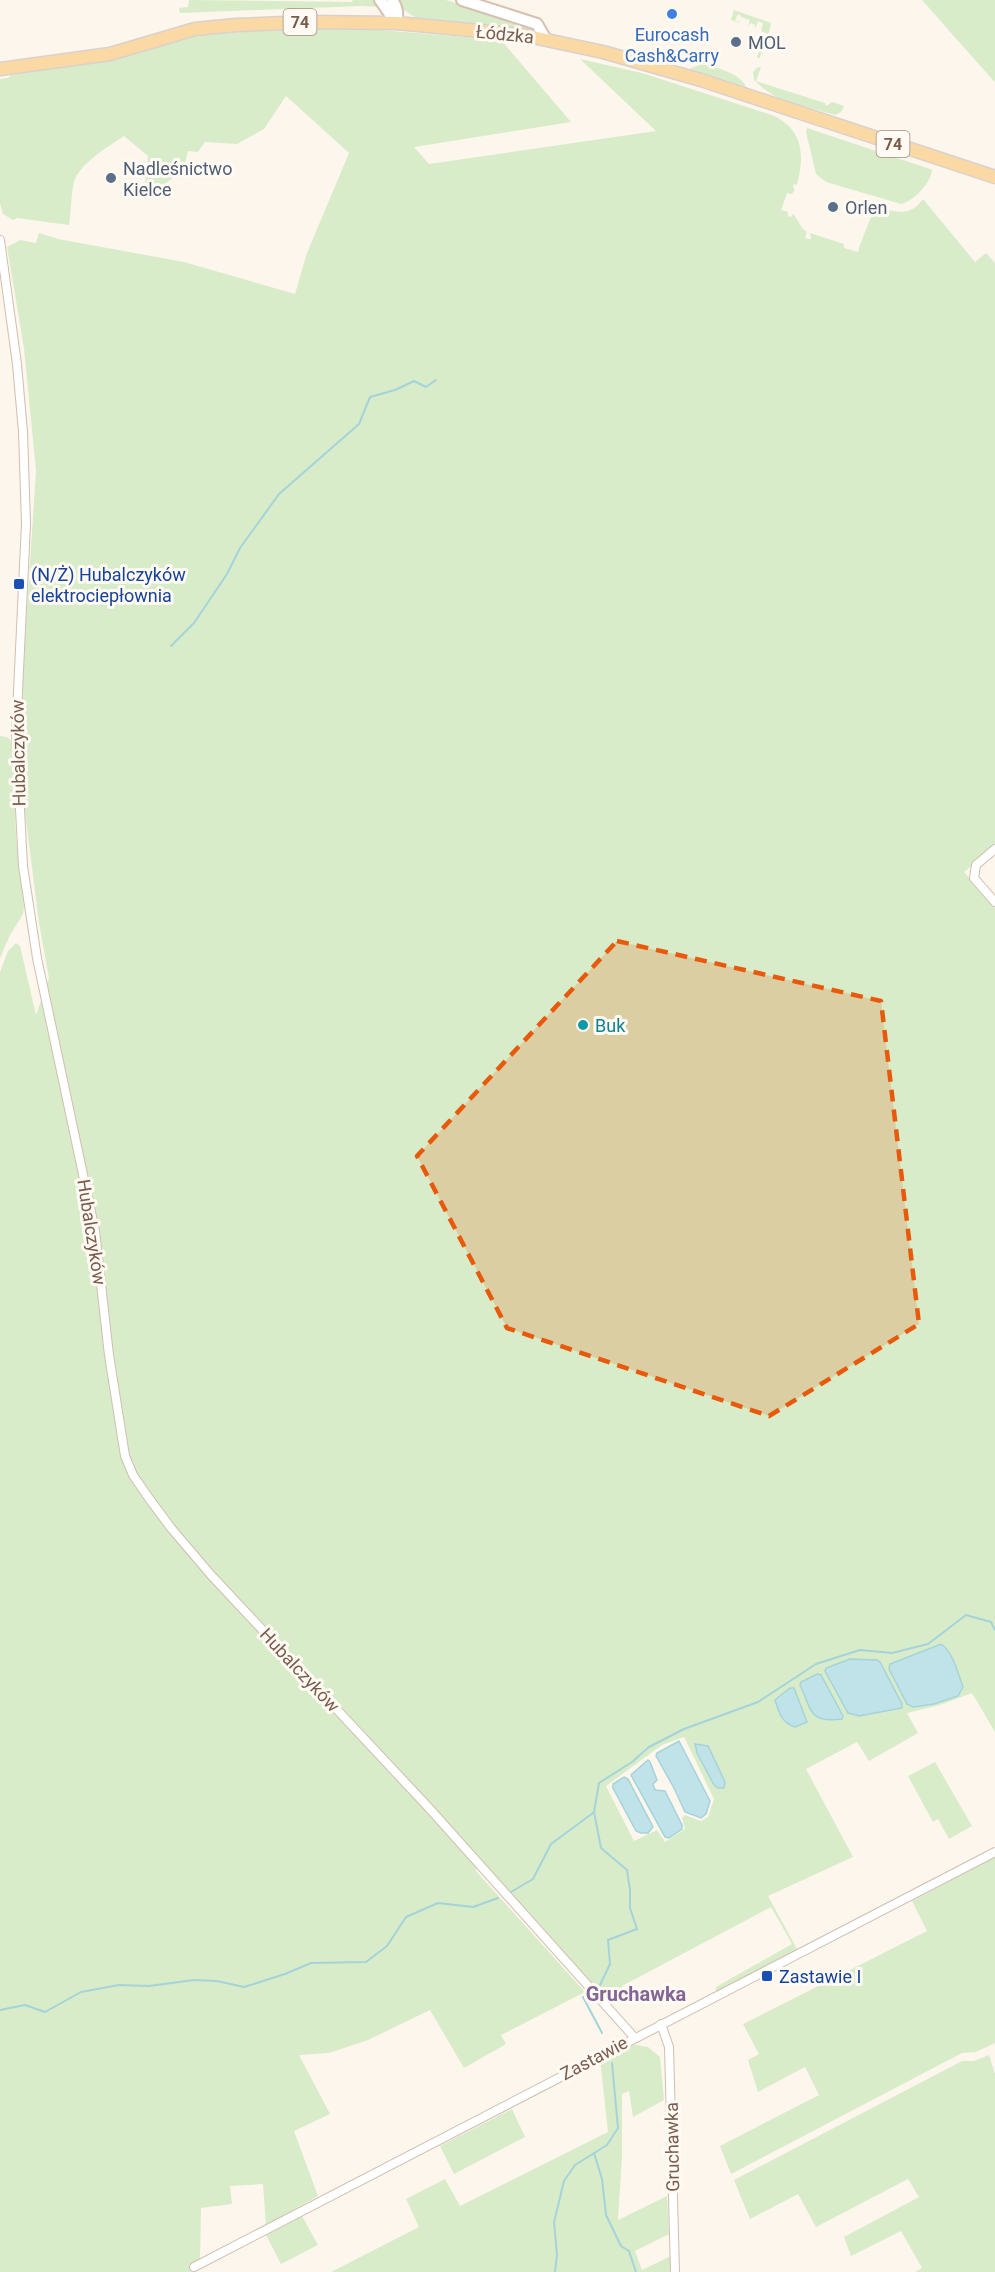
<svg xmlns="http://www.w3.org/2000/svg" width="995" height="2272" font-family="Roboto,sans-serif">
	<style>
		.green { fill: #d8ecc9; fill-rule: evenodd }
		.water { fill: #bfe3e8; stroke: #a5d3da; stroke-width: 1.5 }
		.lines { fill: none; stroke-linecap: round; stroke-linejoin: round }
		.stream { stroke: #a5d3da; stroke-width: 2 }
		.street-casing { stroke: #d1beb0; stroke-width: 10 }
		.secondary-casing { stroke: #d6c0b0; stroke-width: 14 }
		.primary-casing { stroke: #dad1cd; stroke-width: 15 }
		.street { stroke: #fff; stroke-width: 8 }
		.secondary { stroke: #fff; stroke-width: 10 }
		.primary { stroke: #fbd9a5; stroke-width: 12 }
		.marked { fill: #e8590c; fill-opacity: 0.2; stroke: #e8590c; stroke-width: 4.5; stroke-dasharray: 12 8; stroke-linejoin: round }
		.shop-dot { fill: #3f7fe0; stroke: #fffaf3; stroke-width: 2 }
		.service-dot { fill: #5c6f8a; stroke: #fffaf3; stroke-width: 2 }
		.transit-dot { fill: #1a4fb4; stroke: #fffaf3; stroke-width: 2 }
		.culture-dot { fill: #0f9aa8; stroke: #fffaf3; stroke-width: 2 }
		.labels { text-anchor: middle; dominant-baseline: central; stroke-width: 6; stroke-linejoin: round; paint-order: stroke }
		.shield { fill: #fffaf3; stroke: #a28b7f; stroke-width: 1.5 }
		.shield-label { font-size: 16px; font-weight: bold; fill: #7a5c4d }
		.street-label { font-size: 18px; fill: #7a5c4d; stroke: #fffaf3 }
		.shop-label { font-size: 18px; fill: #366cbe; stroke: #fffaf3 }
		.service-label { font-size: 18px; fill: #4e5e75; stroke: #fffaf3; text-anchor: start }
		.transit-label { font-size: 18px; fill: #164399; stroke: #fffaf3; text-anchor: start }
		.culture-label { font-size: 18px; fill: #0d838f; stroke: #fffaf3; text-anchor: start }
		.neighbourhood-label { font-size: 20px; font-weight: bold; fill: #846695; stroke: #fffaf3 }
	</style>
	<rect width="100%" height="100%" fill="#fdf6ec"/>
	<path class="green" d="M189,0L352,2L353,0H376L380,7L361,6L180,13L179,8L188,7Z
		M397,0H446L530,27V30L416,18L404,10Z
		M922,0H995V82L991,78Z
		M734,10L771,23L769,33L772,35L768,38L759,59L757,57L766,33L761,31L763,23L758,21L755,29V25L751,23L748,26L750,20L741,17L740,19L741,16L738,14L735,21L738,22L740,21L739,23L731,20Z
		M283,28L368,29L501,40L571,122L414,147L429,164L656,131L580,59L642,73L772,115C803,129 805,154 797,185L794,184L793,188L795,189L792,194L787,193L781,210L788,212V216L791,217L793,214C799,220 800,228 807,232L805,237L807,239H811L810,233L844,244V248L858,252C859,248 870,217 873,214C886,200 903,226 923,199L975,262L986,253L995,263V847L964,872L995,907V1732L972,1693L940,1705L907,1713L918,1733L869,1761L857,1742L806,1769L853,1857L768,1896L797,1949L716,1992V1987L792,1944L771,1907L622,1986L627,1991L607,2000L485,1864L475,1870L585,1992L501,2035L506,2044L464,2068L430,2010L368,2040L329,2053L299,2055L330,2114L294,2131L318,2196L266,2225L263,2184L230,2186L232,2204L201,2208L200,2259L194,2267L193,2272H0V972L8,951L16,943L20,946L36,1015L49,978L39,923L25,812L22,683L36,471L24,348L7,247L20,240L36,243L39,233L58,239L184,262L295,294L307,253L349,153L286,96L264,129L237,144L205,142L198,152L188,151L183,170L164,185L145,183L148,156L124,136C109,146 79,164 74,182C71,195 71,211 69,225L17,218L13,220L3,214L0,203V79L8,78L11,75L100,62L184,35ZM684,1737L714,1799L708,1817L701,1821L685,1815L682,1818L685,1829L665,1842L657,1830L634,1841L606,1786L662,1745Z
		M702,64C717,68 742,73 747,89L691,70V68Z
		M758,67H761L756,81L825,103L826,106L832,102L844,106L841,112L835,115L781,100L764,89L754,80L753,72Z
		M807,128L930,169L932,170C931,183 914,201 901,204L826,182L816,174L806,132Z
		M0,736L7,737L13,742L16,837L24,907L23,914L10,935L0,958Z
		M935,1762L972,1826L949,1839L938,1819L933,1822L908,1776Z
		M995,1857V2043L976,2052L962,2053L731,2174L720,2146L819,2095L805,2067L758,2092L748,2060L759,2054L743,2024L927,1931L912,1901Z
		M631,2044L648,2047L660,2057L664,2100L633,2117L629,2091L622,2094V2156L618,2220L667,2196L669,2234L635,2251L642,2270L671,2256V2272H331L419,2227L406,2199L445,2179L460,2206L608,2132L600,2059Z
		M989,2055L995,2074V2272H915L922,2268L901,2231L851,2256L844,2237L919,2197L908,2179L816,2227L798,2194L750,2219L734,2180L962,2061H974Z
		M512,2109L525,2137L454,2174L440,2146Z
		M302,2216L318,2245L281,2264L266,2235Z"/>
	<path class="water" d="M941,1644C953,1652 958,1673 963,1687L958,1696L934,1704L913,1707L907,1704L889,1669L890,1664Z
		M850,1659L877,1660L880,1662L902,1704V1708L859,1716L848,1713L825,1671L826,1668Z
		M817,1674L821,1675L843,1716L842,1719C809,1723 812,1711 800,1685L801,1682Z
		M790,1688H794L807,1722L795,1727C782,1723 779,1713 775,1700Z
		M679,1741L710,1801L706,1814L701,1818L685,1812L674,1788L656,1756L657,1753Z
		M695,1744L708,1746L725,1782L724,1788H718L714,1785L697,1753Z
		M648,1760L650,1762L657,1780L653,1784L655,1790L665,1791L682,1825V1829L669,1838L665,1837L631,1775Z
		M624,1777L628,1779L653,1827L648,1833H641L636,1831L613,1788V1784Z"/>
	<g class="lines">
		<path class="stream" d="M171,646L194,623L227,574L240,548L279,494L359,424L370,397L395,390L414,381L426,387L436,380
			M511,1892L533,1879L551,1844L593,1813
			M600,1985L610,1964L608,1940L637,1929L630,1908V1890L627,1870L601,1848L594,1812L599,1783L632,1762L649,1747L684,1729L758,1702L816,1664L860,1650L892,1653L928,1644L966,1615L991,1622L995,1630
			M583,1997L602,2033
			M0,2010L25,2005L45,2012L81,1992L119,1985L149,1986L194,1980L217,1981L244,1987L285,1974L311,1963L366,1962L387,1946L406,1917L438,1903L473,1907L498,1898
			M594,2153L602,2179L606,2215L621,2246L629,2251L636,2272
			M555,2272L557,2255L554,2222L564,2181L575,2165L607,2145L618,2128L612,2063"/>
		<g class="street-casing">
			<path id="street" d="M0,240L17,364L23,432L26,524L16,733L23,866L37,958L95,1231L109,1355L125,1456L133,1475L148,1497L171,1528L211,1575L429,1808L634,2037
				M995,849L976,865L974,878L995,902
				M661,2024L669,2047L675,2272
				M194,2267L995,1852"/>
		</g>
		<g class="secondary-casing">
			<path id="secondary" d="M380,0L396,23
				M392,0C398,8 398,14 396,23
				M462,0L537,24L545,38"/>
		</g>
		<g class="primary-casing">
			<path id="primary" d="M0,69L110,54L195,29L236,25L311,22L396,23L523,35L603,52L701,80L995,177"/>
		</g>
		<use href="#street" class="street"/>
		<use href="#secondary" class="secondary"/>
		<use href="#primary" class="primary"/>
	</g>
	<path class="marked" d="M617,941L881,1001L919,1324L769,1416L507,1328L417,1156Z"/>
	<circle class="shop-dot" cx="672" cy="14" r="6"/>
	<g class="service-dot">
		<circle cx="736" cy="42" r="6"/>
		<circle cx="111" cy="178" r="6"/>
		<circle cx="833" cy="207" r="6"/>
	</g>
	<g class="transit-dot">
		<rect x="13" y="578" width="12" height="12" rx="3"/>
		<rect x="761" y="1970" width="12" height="12" rx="3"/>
	</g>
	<circle class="culture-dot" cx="583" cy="1025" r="6"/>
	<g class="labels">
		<g class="shield">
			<rect x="283.5" y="9" width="33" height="26" rx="4.5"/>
			<rect x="876.5" y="131" width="33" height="26" rx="4.5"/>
		</g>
		<g class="shield-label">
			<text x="300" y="22">74</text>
			<text x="893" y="144">74</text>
		</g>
		<g class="street-label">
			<text transform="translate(505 34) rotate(6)">Łódzka</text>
			<text transform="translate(18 753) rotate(-91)">Hubalczyków</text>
			<text transform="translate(92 1232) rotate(81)">Hubalczyków</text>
			<text transform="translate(300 1670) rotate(47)">Hubalczyków</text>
			<text transform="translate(594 2058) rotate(-28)">Zastawie</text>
			<text transform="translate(672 2147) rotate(-91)">Gruchawka</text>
		</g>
		<g class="shop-label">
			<text x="672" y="34">Eurocash<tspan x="672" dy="21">Cash&amp;Carry</tspan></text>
		</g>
		<g class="service-label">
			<text x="748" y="42">MOL</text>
			<text x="123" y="168">Nadleśnictwo<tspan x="123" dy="21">Kielce</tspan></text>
			<text x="845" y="207">Orlen</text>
		</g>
		<g class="transit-label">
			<text x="31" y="574">(N/Ż) Hubalczyków<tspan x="31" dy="21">elektrociepłownia</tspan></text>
			<text x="779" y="1976">Zastawie I</text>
		</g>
		<g class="culture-label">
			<text x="595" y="1025">Buk</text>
		</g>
		<g class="neighbourhood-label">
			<text x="636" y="1994">Gruchawka</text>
		</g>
	</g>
</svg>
